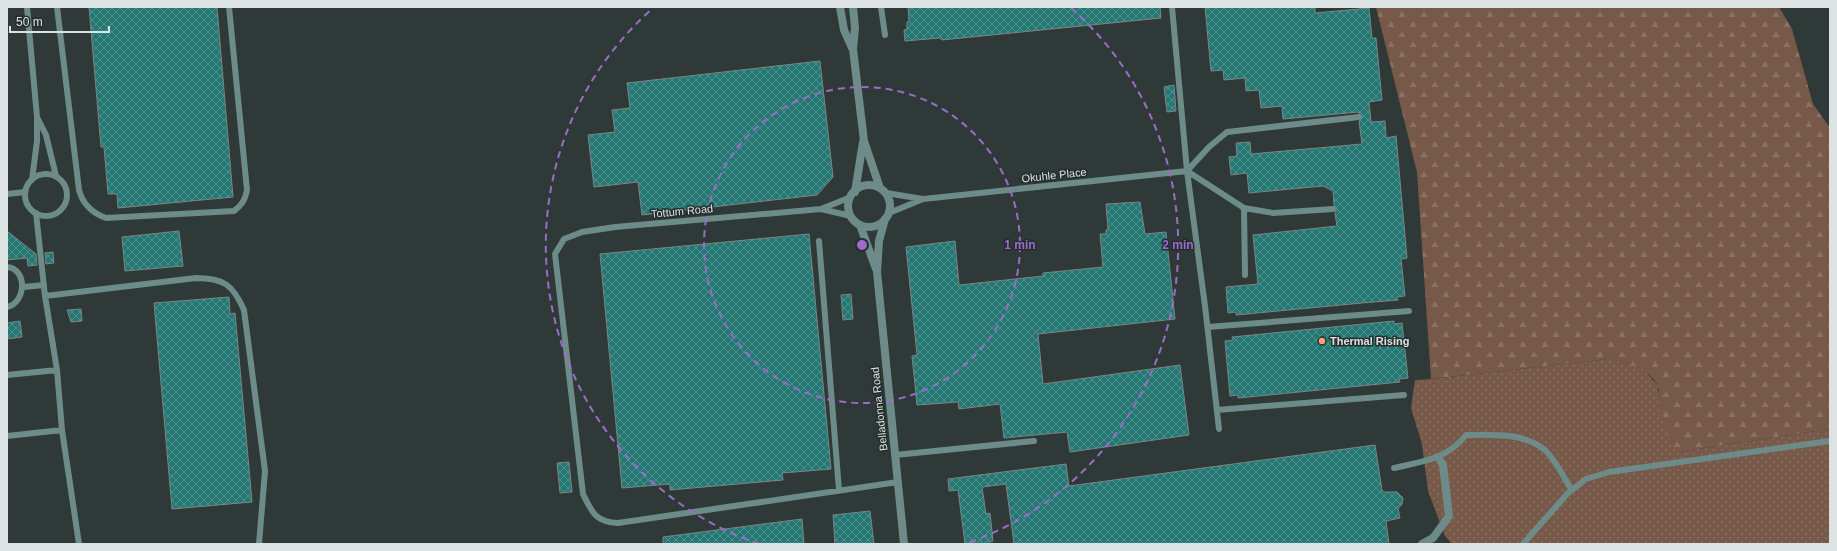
<svg xmlns="http://www.w3.org/2000/svg" width="1837" height="551" font-family="Helvetica,sans-serif">
	<style>
		.grass { fill: url(#grass-dots) }
		.forest { fill: url(#forest-firs) }
		.building { fill: url(#building-cross-hatch); stroke: #7b8685 }
		.lines { fill: none; stroke-linecap: round; stroke-linejoin: round }
		.lane { stroke: #6d8c89; stroke-width: 6 }
		.street { stroke: #6d8c89; stroke-width: 8 }
		.ring { fill: none; stroke: #9d6ccb; stroke-width: 2; stroke-dasharray: 7 5 }
		.poi-dot { fill: #efa377; stroke: #252e2e; stroke-width: 1.5 }
		.labels { text-anchor: middle; dominant-baseline: central; stroke-width: 3; stroke-linejoin: round; paint-order: stroke }
		.street-label { font-size: 11px; fill: #dde3e2; stroke: #252e2e }
		.poi-label { font-size: 11px; font-weight: bold; fill: #dde3e2; stroke: #252e2e; text-anchor: start }
		.centre { fill: #9d6ccb; stroke: #252e2e; stroke-width: 2 }
		.ring-label { font-size: 12px; text-anchor: middle; font-weight: bold; fill: #9d6ccb; stroke: #252e2e; stroke-width: 3; stroke-linejoin: round; paint-order: stroke }
	</style>
	<defs>
		<pattern id="grass-dots" width="8" height="8" patternUnits="userSpaceOnUse"><rect width="8" height="8" fill="#775949"/><path d="M2 2h.1M6 6h.1" fill="none" stroke="#8a7163" stroke-width="1.8" stroke-linecap="round"/></pattern>
		<pattern id="forest-firs" width="22" height="20" patternUnits="userSpaceOnUse"><rect width="22" height="20" fill="#775949"/><path d="M5 1l3.5 6h-7zM16 11l3.5 6h-7z" fill="#8a7163"/></pattern>
		<pattern id="building-cross-hatch" width="8" height="8" patternUnits="userSpaceOnUse"><rect width="8" height="8" fill="#247773"/><path d="M0 0l8 8M0 8l8-8" fill="none" stroke="#4e918d"/></pattern>
	</defs>
	<rect width="100%" height="100%" fill="#2f3938"/>
	<path class="grass" d="M1608,359L1631,364L1645,371L1658,386L1659,401L1678,452L1830,429V544H1452L1445,536L1428,491L1422,444L1411,408L1415,380L1432,379Z"/>
	<path class="forest" d="M1376,7H1779L1792,29L1813,104L1830,128V429L1678,452C1667,438 1661,419 1659,401C1658,396 1660,390 1658,386C1648,367 1626,363 1608,359L1431,379L1417,172Z"/>
	<path class="building" d="M89,7H217L233,197L118,208L117,194H108L104,147H101Z
		M908,7H1160L1161,18L942,40L940,38L905,41L904,30L907,29V22L909,21Z
		M1205,7H1315V13L1369,8L1372,38H1376L1382,100L1369,102L1371,122L1385,121L1386,138L1396,136L1407,258L1401,259L1405,296L1397,297L1398,300L1362,303L1236,315V312L1228,313L1226,287L1258,284L1253,235L1337,226L1335,213L1337,209L1334,205L1333,191L1323,186L1249,193L1247,173L1231,175L1229,157L1237,156L1236,143L1250,142L1251,154L1362,144L1359,121L1363,117L1358,112L1283,119L1282,106L1261,108L1259,90L1246,91L1245,78L1224,80L1223,70L1211,71Z
		M820,61L833,177L817,195L642,215L638,182L594,187L588,135L615,132L612,110L630,108L627,83Z
		M1174,85L1176,111L1167,112L1164,87Z
		M1140,202L1145,234L1166,232L1175,319L1038,334L1043,384L1180,365L1189,435L1070,452L1067,432L1004,438L1000,404L959,409L958,402L917,405L912,356L917,355L906,247L955,241L959,285L1043,276V273L1103,267L1100,234H1106V230H1108L1106,204Z
		M7,231L36,254L37,265L28,266L27,258L7,260Z
		M179,231L183,266L125,271L122,237Z
		M809,234L831,469L782,473L783,480L670,490V484L622,488L600,254Z
		M53,252L54,263L46,264L45,253Z
		M851,294L853,319L843,320L841,295Z
		M229,297L230,314L235,313L252,502L172,509L154,303Z
		M81,309L82,321L71,322L67,310Z
		M20,321L22,337L7,339V323Z
		M1394,321V324L1402,323L1408,378L1399,379L1400,382L1380,384L1238,398V395L1230,396L1225,341L1233,340L1232,337Z
		M1375,445L1382,490L1384,492H1397L1403,498L1402,504L1398,509L1400,518L1386,521L1389,544H1014L1006,484L982,487L986,514L990,513L993,541L989,542L990,544H965L958,490L949,491L948,479L1066,464L1069,486Z
		M569,462L572,492L560,493L557,463Z
		M870,511L874,544H835L833,515Z
		M802,519L804,544H663V537Z"/>
	<g class="lines">
		<path class="lane" d="M27,7L37,117V141L32,180
			M57,7L79,190C83,205 92,213 106,218L234,211C242,205 245,200 247,190L229,7
			M881,7L885,35
			M1172,7L1187,171L1205,306L1219,429
			M38,119L46,135L56,176
			M1187,171L1209,147L1227,132L1359,117
			M1187,171L1244,208L1273,213L1333,209
			M25 195a21 21 0 1 1 42 0a21 21 0 1 1-42 0Z
			M886,193L923,199L1187,171
			M7,194L25,192
			M851,197L821,209L615,227L582,232L564,239L555,254L583,494C592,512 595,522 618,523L898,482
			M1244,208L1245,275
			M821,209L851,216
			M36,213L45,296L57,370L62,430L79,544
			M889,213L923,199
			M819,241L839,490
			M7,267C28,269 26,303 7,307
			M23,287L44,285
			M45,296L196,278C224,278 233,285 244,310L265,471L259,544
			M1208,327L1409,311
			M7,375L57,370
			M1217,410L1404,395
			M7,436L62,430
			M895,455L1034,441
			M1394,468C1423,461 1446,460 1466,435C1493,435 1524,432 1546,451C1556,461 1564,478 1572,490
			M1523,544L1568,493L1586,479L1609,472L1830,441"/>
		<path class="street" d="M840,7L844,30L852,48
			M853,7L855,28L853,49L864,141L880,188
			M848 206a21 21 0 1 1 42 0a21 21 0 1 1-42 0Z
			M855,192L863,142
			M885,219L879,241L877,272L904,544
			M860,225L876,269
			M1422,544L1433,538L1449,516L1443,465L1438,457"/>
	</g>
	<g class="ring">
		<circle cx="862" cy="245" r="158"/>
		<path d="M759 544A316 316 0 0 1 653 8M1071 8A316 316 0 0 1 965 544"/>
	</g>
	<circle class="poi-dot" cx="1322" cy="341" r="4"/>
	<g class="labels">
		<g class="street-label">
			<text transform="translate(1054 175) rotate(-6)">Okuhle Place</text>
			<text transform="translate(682 211) rotate(-5)">Tottum Road</text>
			<text transform="translate(879 409) rotate(-96)">Belladonna Road</text>
		</g>
		<g class="poi-label">
			<text x="1330" y="341">Thermal Rising</text>
		</g>
	</g>
	<circle cx="862" cy="245" r="6" class="centre"/>
	<g class="ring-label">
		<text x="1020" y="249">1 min</text>
		<text x="1178" y="249">2 min</text>
	</g>
	<rect width="1837" height="551" fill="none" stroke="#dde3e2" stroke-width="16"/>
	<path d="M10 26v6h99v-6" fill="none" stroke="#dde3e2" stroke-width="2"/>
	<text x="16" y="26" font-size="12" fill="#dde3e2" stroke="#252e2e" stroke-width="3" paint-order="stroke">50 m</text>
</svg>
